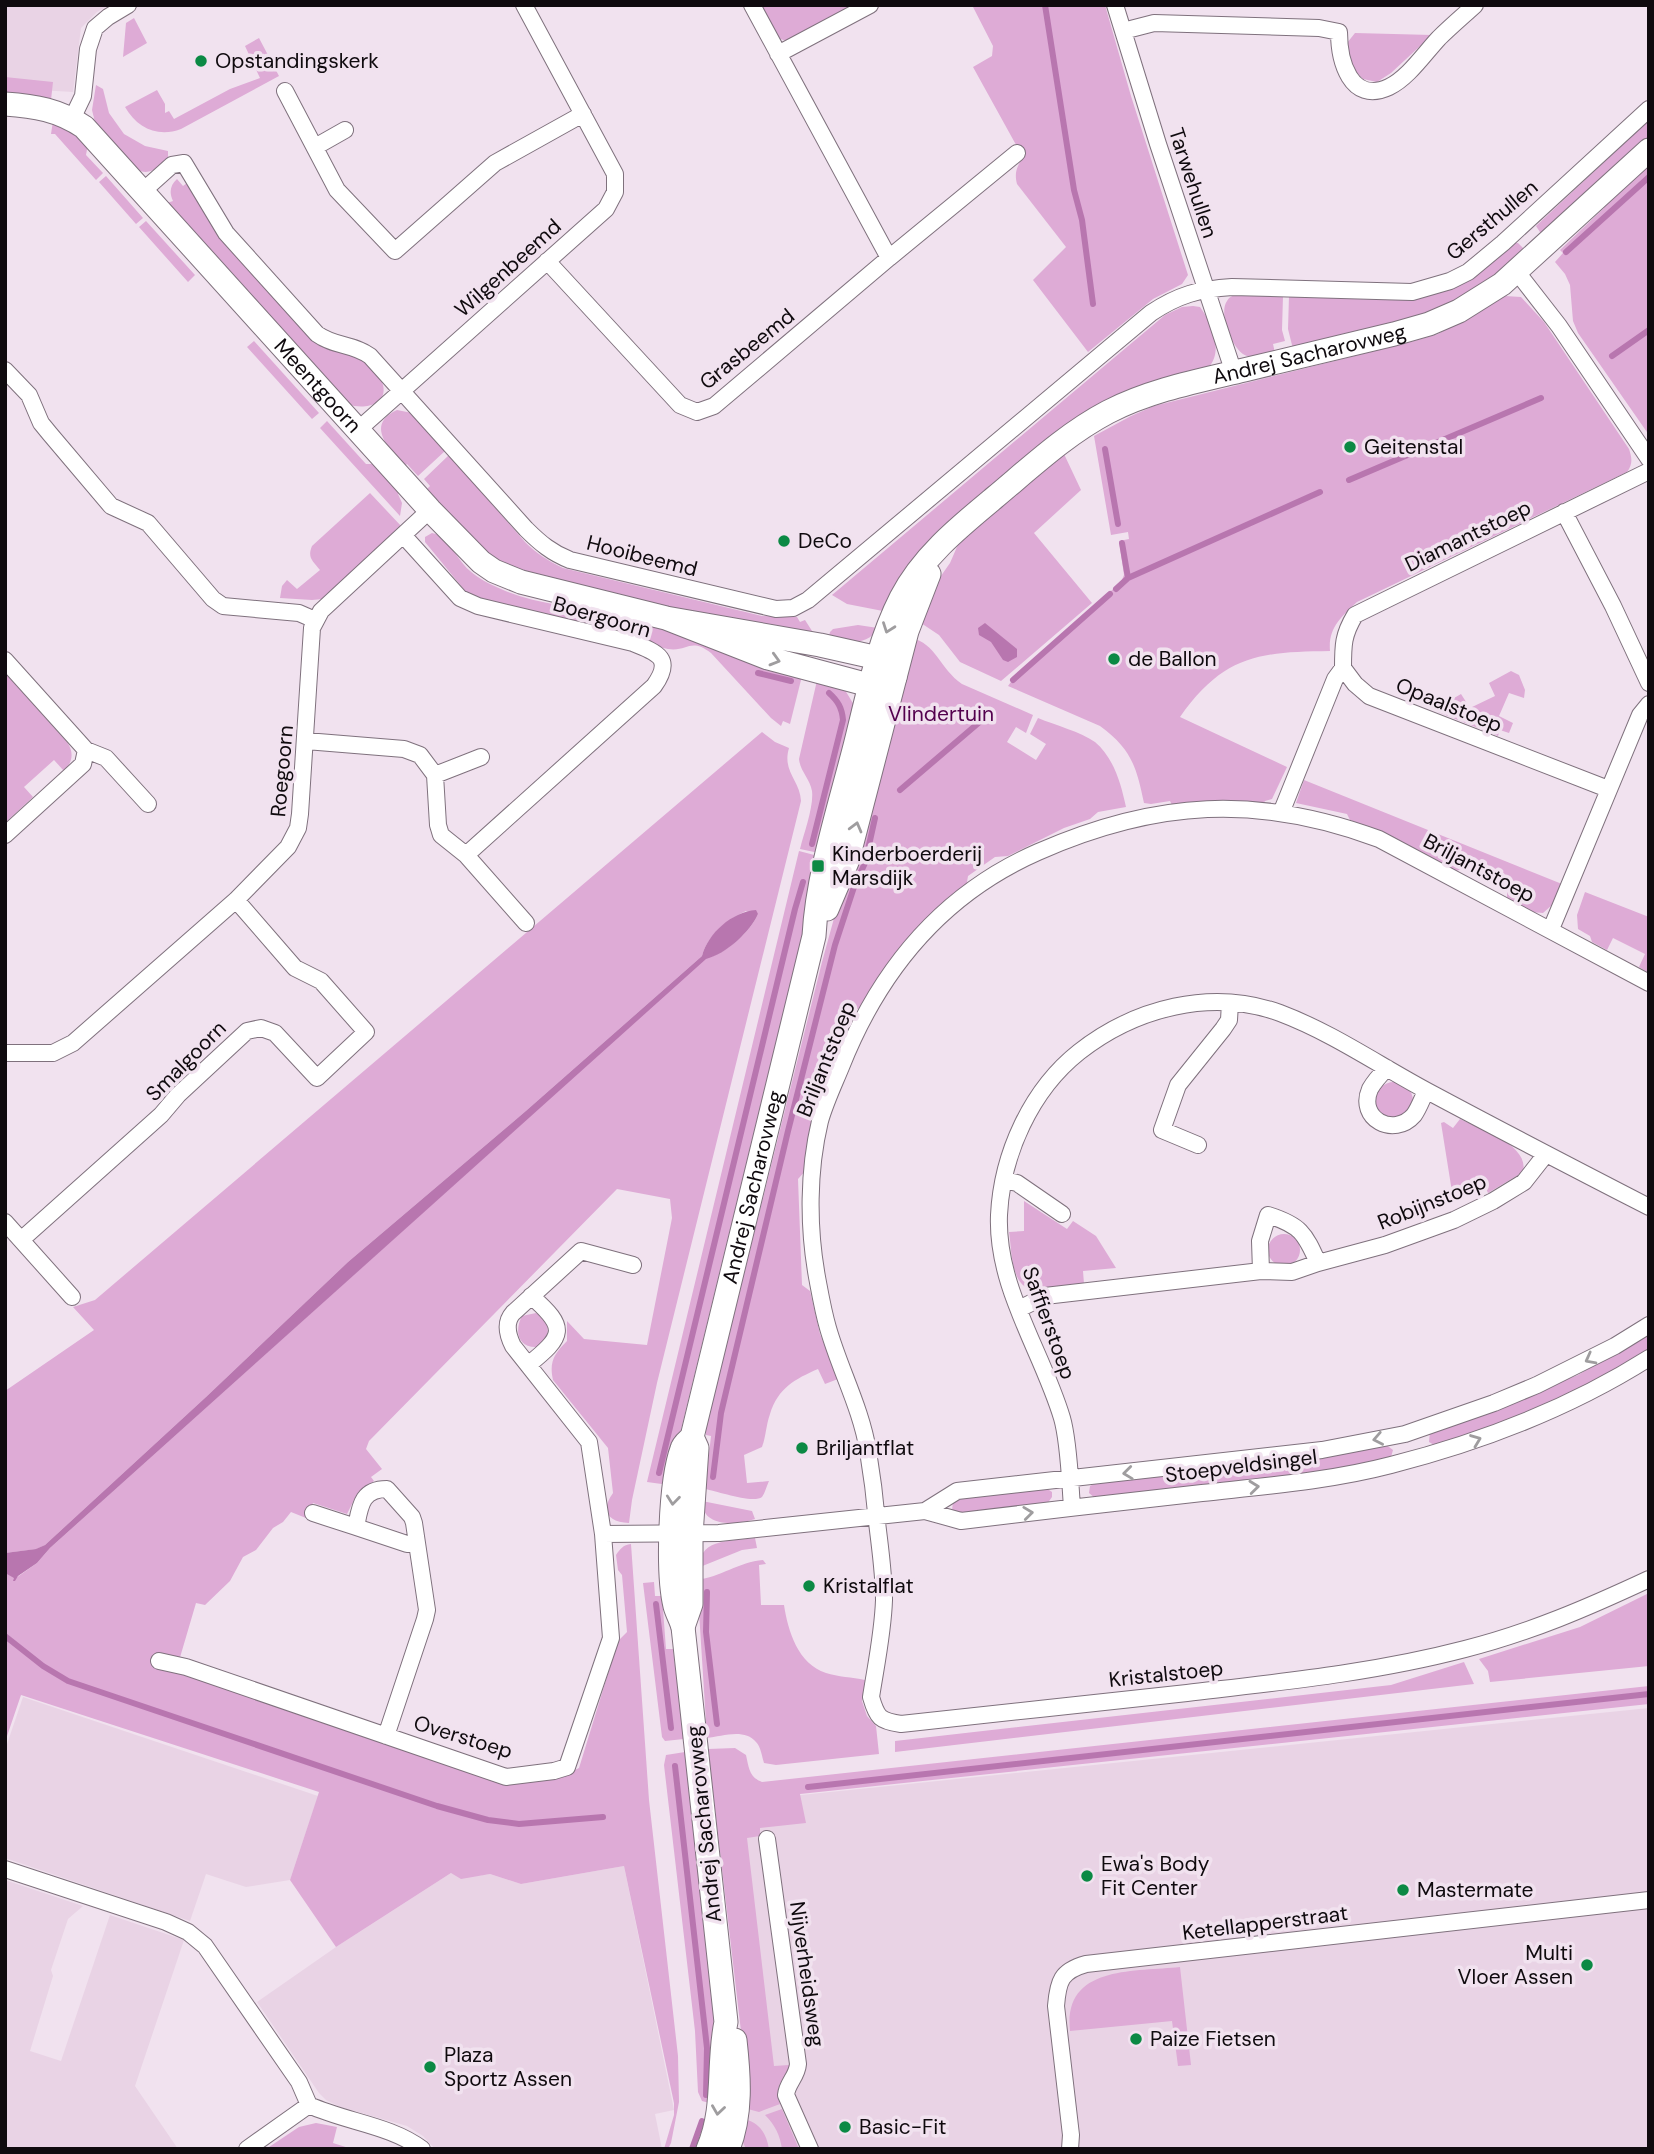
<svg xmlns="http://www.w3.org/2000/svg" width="1654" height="2154" font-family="'DM Sans',sans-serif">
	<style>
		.built { fill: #e9d3e5 }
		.green { fill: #deabd6 }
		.water { fill: #b876af }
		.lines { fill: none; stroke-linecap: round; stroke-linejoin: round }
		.stream { stroke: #b876af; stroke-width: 6 }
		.street-casing { stroke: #7f717d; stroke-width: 18 }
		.secondary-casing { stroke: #7f717d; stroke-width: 25 }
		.street { stroke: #fff; stroke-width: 16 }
		.secondary { stroke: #fff; stroke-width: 23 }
		.oneway { stroke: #9f9d9f }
		.poi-dot { fill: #0b8944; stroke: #f1e2ef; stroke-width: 2.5 }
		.labels { text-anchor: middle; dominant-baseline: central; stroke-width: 7; stroke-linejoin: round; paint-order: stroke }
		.poi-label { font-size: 21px; fill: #0f0a0e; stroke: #f1e2ef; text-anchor: start }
		.street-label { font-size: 21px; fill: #0f0a0e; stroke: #f1e2ef }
		.park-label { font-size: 21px; fill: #53004e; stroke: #f1e2ef }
	</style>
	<rect width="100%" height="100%" fill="#f1e2ef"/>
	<path class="built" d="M5,5H109L97,12L81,28L73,92L5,88Z
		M23,1697L318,1796L290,1880L246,1887L206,1874L190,1921L5,1858V1750Z
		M1649,1708V2149H735L749,2064L723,1803Z
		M624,1866L674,2110L655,2114L662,2149H435L423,2136L407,2126L340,2107L326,2100L319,2093L257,2002L336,1947L451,1873L476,1876L490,1874L521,1884Z
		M5,1880L83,1906L68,1919L51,1970L53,1976L30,2051L61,2061L110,1915L184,1940L135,2086L178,2149H5Z"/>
	<path class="green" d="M761,5H856L787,41L780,39Z
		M972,5H1105L1131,96L1188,275L1182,284L1153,299L1088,352L1033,280L1066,247L1017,184C1014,172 1017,166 1024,156L1015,143L973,67L992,56L993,46Z
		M134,18L147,43L123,57L126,23Z
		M1355,33L1432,35L1391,73L1377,82L1363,79L1353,69L1346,50L1347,43Z
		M259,38L279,76L181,129C158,138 137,128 125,107L157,90L165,104V113L169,111L174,119L230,89L260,78L245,46Z
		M5,77L53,82L51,100L5,94Z
		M96,85L103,89L109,113L124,134L145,146L168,151V158C158,167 150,177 136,169L95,122L92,110Z
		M1649,120V136L1542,235L1536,226Z
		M53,121L67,128L88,144L86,155L103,173L96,180L55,134H51Z
		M1649,161V435L1578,333L1573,321L1570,285L1565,274L1555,262L1563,253L1560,250L1604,208L1602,205Z
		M106,176L143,218L136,224L99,182Z
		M177,179L183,186L187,183L226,243L317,344C331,353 350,349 363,360C367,363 370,368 374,372C377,376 382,380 383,385C388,406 362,410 348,404L167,203L173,201C169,193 170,185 177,179Z
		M146,221L195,275L188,282L139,227Z
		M1513,243H1518L1526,251L1510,266L1455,302L1418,317L1293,349L1288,329L1289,296C1354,298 1423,310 1480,272C1492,264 1502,252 1513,243Z
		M1236,295L1283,296L1282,330L1285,341L1273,344L1275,353C1267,354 1255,358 1247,356C1232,351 1218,313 1227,301C1229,297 1232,296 1236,295Z
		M1505,296L1521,297L1544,322L1629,449C1632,458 1633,464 1627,472L1357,602C1341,617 1328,628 1330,651C1259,652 1224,655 1180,717L1287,767L1272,799L1265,801L1263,804L1213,801L1172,805L1170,801L1151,804L1144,803C1136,765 1131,749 1100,726L1008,686L1013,679L1121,582L1124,575L1119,541L1129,539L1128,532L1111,535L1094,436L1131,416L1154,406L1407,343L1438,334Z
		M1193,306L1200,307C1212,323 1224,352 1208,368L1068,425L888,612L847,604L832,595L1165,315L1182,307Z
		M254,341L319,413L312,419L247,347Z
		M397,410L412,413L445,451L418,476L407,464L405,466C390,450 364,425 397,410Z
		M327,421L366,464H377L402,491L398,494L402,503L400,516L320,428Z
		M1064,454L1081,490L1034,533L1092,603L1001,681L960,662L939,635L921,623L936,583L950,563L960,540L999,505Z
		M449,455L525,542C536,553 548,561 563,568L762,616L797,617L800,622L805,620L814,634L813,639L536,578L494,560L426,490L430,486L424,479Z
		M370,493L402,527L323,599L312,600L280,598L282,586L287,580L297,589L320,570C313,561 307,558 312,546Z
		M432,533C448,535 457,560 469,570C478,578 489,584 501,589C535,604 573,606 609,615C674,632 739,652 803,672L790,724L783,721L781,726L771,718L711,653C690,637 688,652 668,649C655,647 647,640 635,636L481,598L466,592L425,542V537Z
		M858,625L878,628C867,647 847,642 828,640L830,632L833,629Z
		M911,638C936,643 940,669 962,684L1033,715L1026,733L1016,727L1007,742L1036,760L1046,744L1030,734L1038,718C1055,725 1081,732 1095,742C1114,758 1121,784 1126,807L1098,812L1090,819L1064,828L1008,856L995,857L968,876L966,888L930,914L861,1008L849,1011L824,1068L829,1075L810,1132L807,1169L798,1179L802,1285L810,1291L820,1334L838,1379L825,1384L818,1369C795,1379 778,1388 770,1414C766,1425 766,1436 762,1447L744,1455L747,1483L769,1481C767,1485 765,1493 762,1497C753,1504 717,1491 705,1489L711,1436L706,1435V1426L822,962Z
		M1511,671L1519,675L1525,690L1524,698L1509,693L1499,716L1513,723L1509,733L1500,730L1498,736L1438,712L1442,705L1461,694L1470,708L1495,696L1489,683Z
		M5,673L67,742C74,752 73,762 64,771L54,760L24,787L33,797L5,823Z
		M818,676L845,690L854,705L819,853L800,849C804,833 814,806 812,791C810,779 800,771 799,759Z
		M762,732L775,742L789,748C782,772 800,780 801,801L657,1383L632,1500L629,1523C608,1522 600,1511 613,1493L608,1448L553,1380C549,1362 554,1354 567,1341V1321L584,1339L647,1345L672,1218L670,1199L617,1189L369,1441L366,1449L382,1469L371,1477L374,1481L357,1494L347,1514L313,1503L306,1518L291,1512L283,1522L273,1528L256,1550L243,1557L230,1581L205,1605L196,1603L176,1671L496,1782L505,1784L564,1775L579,1768L618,1641L627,1632L622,1575L618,1570L616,1555C620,1549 623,1545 631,1544L649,1800L678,2056L679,2102L671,2143L668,2149H664L674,2115V2103L624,1866L521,1884L490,1874L461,1879L451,1873L336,1947L290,1880L319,1792L21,1695L5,1742V1573L16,1578L37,1563L50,1548L706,958C726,954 750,932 758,914L746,911C727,920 708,934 702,956L527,1110L348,1262L206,1397L45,1545L37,1549L5,1553V1391L94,1330L73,1307L95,1300Z
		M1304,780L1562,884L1552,905L1543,913L1531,912L1507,899V891L1463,869L1455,871L1395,838L1350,820L1347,814L1296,803Z
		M799,851L818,856L809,907L678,1442L669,1485L647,1482Z
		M1585,892L1649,917V973L1639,967L1645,954L1613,938L1607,950L1592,942L1590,936L1578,929L1577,915Z
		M1375 1101a19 19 0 1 1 38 0a19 19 0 1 1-38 0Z
		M1460,1119C1480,1129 1530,1145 1523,1172L1488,1193L1484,1184L1453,1198L1441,1123L1444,1122L1453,1128Z
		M1024,1201L1067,1229L1073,1221L1096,1236L1116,1268L1083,1271L1084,1284L1032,1290C1010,1284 1012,1250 1009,1232L1024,1231Z
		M1268 1250a16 16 0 1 1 32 0a16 16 0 1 1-32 0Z
		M536,1313L544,1318C551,1332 548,1337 537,1347C518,1348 514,1331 522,1316Z
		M1649,1333V1349C1610,1373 1570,1395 1528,1413C1498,1425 1466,1435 1436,1446L1429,1442L1430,1431L1578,1375Z
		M1385,1444L1393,1450L1391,1457L1387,1459L1298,1476L1096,1499L1089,1493L1090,1486L1096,1483Z
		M1046,1488L1052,1492V1497L1047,1504L955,1514L952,1511L953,1501L958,1498Z
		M702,1501L752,1511L755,1519C737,1525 702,1528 702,1501Z
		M755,1538L757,1548L742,1550L700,1567C698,1538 734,1541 755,1538Z
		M763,1560L766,1564L759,1565L761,1605H784C788,1631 798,1664 826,1673C838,1677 852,1677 865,1680L862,1701L867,1716L876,1726L879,1754L776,1765L764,1763C762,1757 761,1747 756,1742C745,1728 722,1736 707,1738L697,1580C720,1577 739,1562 763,1560Z
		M654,1582L655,1596H662L666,1649H673L684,1739L665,1741L662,1737L643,1583Z
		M1649,1593V1666L1490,1682L1488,1671L1479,1659L1580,1627Z
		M1464,1662L1474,1684L895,1752V1741L1391,1685Z
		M1649,1686V1704L800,1794L806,1823L760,1828V1836L747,1838L774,2066L789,2065L790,2067C782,2080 774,2088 780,2104L759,2112L744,2108L746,2074L708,1749L735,1748L746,1755C749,1768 749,1777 762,1782Z
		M685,1752L716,2023L713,2104L702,2101L698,2092L695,2031L664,1765L666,1755Z
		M1180,1967L1191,2065L1178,2066L1172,2021L1070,2031C1063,1965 1134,1972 1180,1967Z
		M782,2109L799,2149H782C780,2135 775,2125 765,2115Z
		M744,2119C760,2123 766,2133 769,2149H746L741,2138Z
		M316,2123L337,2127L333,2143L352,2149H266L299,2127Z"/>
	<path class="water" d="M985,623L1017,649V657L1008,662L1003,660L991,642L979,635L978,628Z
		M756,910L758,914C750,932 726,954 706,959L50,1548L37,1563L18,1576L15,1581H13L14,1578L5,1573V1553L36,1549L45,1545L206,1397L348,1262L527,1110L702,956C708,933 732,912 756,910Z"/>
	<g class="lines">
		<path class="stream" d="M1045,5L1074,190L1082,220L1093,304
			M1566,252L1649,177
			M1612,356L1649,330
			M1105,449L1118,524
			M1349,480L1541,398
			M1122,543L1128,578
			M1116,589L1128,578L1320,492
			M758,673L791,681
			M1013,680L1110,594
			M900,790L989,714
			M812,844L843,720C842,708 838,701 829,693
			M659,1473L795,909L803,882
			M713,1477L721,1413L788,1131L835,945L854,887L865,863L875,818
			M707,1592L706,1632L717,1724
			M656,1604L671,1728
			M5,1636L43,1666L68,1681L437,1806L488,1820L519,1824L603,1817
			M675,1766L707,2048L706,2095
			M808,1787L1649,1694
			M692,2149L702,2121"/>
		<g class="street-casing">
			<path id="street" d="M1115,5L1158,144L1231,364L1232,373
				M1123,31L1154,23L1319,28L1339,32C1339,60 1350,105 1389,87C1408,78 1424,54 1439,38C1450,27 1463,16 1475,5
				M778,54L870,5
				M285,91L337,190L395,251L495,163L583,114
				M72,119L83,96L88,49L95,28L108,17L128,5
				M315,147L345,130
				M143,191L172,165L184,163L226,233L317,334C335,347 352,343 370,356L526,529C540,543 552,553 570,560L776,609L793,608L808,600L1151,313C1178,295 1199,289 1232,287L1412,292L1450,281L1468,272L1503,243L1649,109
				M889,258L1017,153
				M547,261L680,405L697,412L714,406L889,258L752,5
				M1517,272L1559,326L1649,459
				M5,370L29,395L41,423L50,434L111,506L148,523L213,599L223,606L299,613L315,620
				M359,429L606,209L615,192V174L524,5
				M1564,512L1613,606L1649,683
				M5,660L86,750L83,764L5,835
				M1343,668C1343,645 1343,635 1355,615L1649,471
				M306,741L404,749L420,755L435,775L438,825L441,835L466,855L654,686C673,659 659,653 633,643L478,606L460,598L403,535
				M86,750L106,758L148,804
				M435,775L481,757
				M1281,813L1335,679L1343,668L1355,684L1369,696L1608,789
				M466,855L526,923
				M1551,929L1640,715L1649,704
				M1649,983L1379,839C1258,794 1156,800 1038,852C942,894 879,971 841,1067C834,1084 825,1103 820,1121C808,1171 808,1227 817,1277C820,1293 823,1311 828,1328C840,1370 861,1408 868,1451C872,1475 875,1499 877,1522C880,1548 884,1574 884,1600C883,1632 876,1665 871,1697C877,1718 880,1721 901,1724C996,1714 1092,1703 1187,1693C1281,1682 1373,1673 1465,1649C1529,1633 1589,1607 1649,1579
				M5,1053H53L73,1043L236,900L288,847L298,828L300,814L312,628L321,611L430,510
				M1387,1068C1381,1074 1374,1082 1370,1089C1357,1119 1394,1138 1414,1115C1419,1108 1422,1099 1426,1091
				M1198,1145L1162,1130L1178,1085L1223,1029L1229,1020L1230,1003
				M1004,1180L1017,1183L1062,1214
				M5,1222L72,1297
				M21,1240L161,1115L178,1095L247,1031L261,1028L275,1033L317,1078L366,1032L321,981L295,968L236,900
				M1261,1271L1260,1241L1268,1215C1300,1225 1305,1233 1318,1263
				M1019,1309L1045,1296L1261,1271L1292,1272L1318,1263L1385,1245L1454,1220L1493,1201L1524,1182L1546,1154
				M528,1365C564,1336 568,1328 531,1296
				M1072,1507C1070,1482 1069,1442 1062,1418C1042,1351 996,1287 999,1215C1002,1154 1031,1090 1079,1052C1135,1008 1211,988 1280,1013C1333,1033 1380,1066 1429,1092C1502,1131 1575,1169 1649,1207
				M925,1511L957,1491L1322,1450L1405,1434L1494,1403L1537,1385L1615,1346L1649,1325
				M313,1513L356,1527
				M603,1534L719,1533L925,1511L961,1521C1041,1511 1122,1502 1202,1493C1265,1486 1330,1481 1391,1465C1481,1442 1570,1408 1649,1358
				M159,1661L186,1667L506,1777L554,1771L567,1767L611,1638L603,1534L589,1442L513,1346C508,1336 504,1323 513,1313L581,1251L633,1265
				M386,1736L425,1619L427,1610L414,1523L412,1517L387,1489C361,1489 360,1507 356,1527L407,1544H417
				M767,1839L798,2064C797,2077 787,2083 786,2095L810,2149
				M5,1869L166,1922L188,1932L205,1946L299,2082L309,2105
				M247,2149L309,2105C346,2122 390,2125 422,2149
				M1070,2149L1071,2135L1056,2006C1058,1981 1061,1971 1086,1964L1649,1900"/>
		</g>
		<g class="secondary-casing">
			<g id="secondary">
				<path id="s1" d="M5,104C35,106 59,110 84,127L430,510L481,562L494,571L521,582L666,618L820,645L878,658L895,677L871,686L865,684L768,658L666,618"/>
				<path d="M827,909L847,862L907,631L929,574"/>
				<path d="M683,1627L691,1604V1535L697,1448L692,1437"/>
				<path id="s2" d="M708,2149C726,2108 717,2064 726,2022L683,1627C681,1620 677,1613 675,1606C667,1573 670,1481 682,1449C683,1444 688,1441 692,1437L814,936C817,877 839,808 854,750C867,699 877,645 901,598C922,557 959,527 994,498C1030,468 1066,434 1108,412C1151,390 1198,381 1244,370C1294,358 1344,346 1394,334L1429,324L1459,311L1502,284L1649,150"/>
				<path d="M728,2149C742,2114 739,2076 735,2040"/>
			</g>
		</g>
		<use href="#street" class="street"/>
		<use href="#secondary" class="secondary"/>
	</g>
	<defs><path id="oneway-chevron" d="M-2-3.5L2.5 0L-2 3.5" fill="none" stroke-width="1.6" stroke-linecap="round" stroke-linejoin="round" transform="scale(1.75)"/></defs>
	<g class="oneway">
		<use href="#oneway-chevron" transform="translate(888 628) rotate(110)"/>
		<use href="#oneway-chevron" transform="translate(775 660) rotate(16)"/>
		<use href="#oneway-chevron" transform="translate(856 827) rotate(-75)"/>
		<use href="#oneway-chevron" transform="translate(1590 1359) rotate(152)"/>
		<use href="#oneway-chevron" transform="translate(1378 1439) rotate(169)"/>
		<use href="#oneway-chevron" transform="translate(1476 1440) rotate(-21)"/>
		<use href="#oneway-chevron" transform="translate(1128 1473) rotate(173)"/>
		<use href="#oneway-chevron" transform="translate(1254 1487) rotate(-6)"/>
		<use href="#oneway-chevron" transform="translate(673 1500) rotate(96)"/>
		<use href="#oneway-chevron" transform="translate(1028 1513) rotate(-7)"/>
		<use href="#oneway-chevron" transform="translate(718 2110) rotate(98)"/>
	</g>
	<g class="poi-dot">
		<circle cx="201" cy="61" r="7"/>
		<circle cx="1350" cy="447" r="7"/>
		<circle cx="784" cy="541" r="7"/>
		<circle cx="1114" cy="659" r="7"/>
		<rect x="811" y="859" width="14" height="14" rx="3.5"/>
		<circle cx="802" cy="1448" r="7"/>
		<circle cx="809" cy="1586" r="7"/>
		<circle cx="1087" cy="1876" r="7"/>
		<circle cx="1403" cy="1890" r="7"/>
		<circle cx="1587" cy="1965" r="7"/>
		<circle cx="1136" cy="2039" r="7"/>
		<circle cx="430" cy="2067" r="7"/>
		<circle cx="845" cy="2127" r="7"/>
	</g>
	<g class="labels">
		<g class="poi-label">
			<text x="215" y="61">Opstandingskerk</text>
			<text x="1364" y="447">Geitenstal</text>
			<text x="798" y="541">DeCo</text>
			<text x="1128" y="659">de Ballon</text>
			<text x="832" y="854">Kinderboerderij<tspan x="832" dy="24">Marsdijk</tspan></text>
			<text x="816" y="1448">Briljantflat</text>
			<text x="823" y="1586">Kristalflat</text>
			<text x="1101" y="1864">Ewa's Body<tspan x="1101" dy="24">Fit Center</tspan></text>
			<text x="1417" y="1890">Mastermate</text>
			<text x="1573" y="1953" text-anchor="end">Multi<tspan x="1573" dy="24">Vloer Assen</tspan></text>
			<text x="1150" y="2039">Paize Fietsen</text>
			<text x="444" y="2055">Plaza<tspan x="444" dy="24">Sportz Assen</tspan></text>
			<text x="859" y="2127">Basic-Fit</text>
		</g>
		<g class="street-label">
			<text transform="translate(1193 183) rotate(72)">Tarwehullen</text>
			<text transform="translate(1492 220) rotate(-40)">Gersthullen</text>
			<text transform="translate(508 268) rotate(-42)">Wilgenbeemd</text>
			<text transform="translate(747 349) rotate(-39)">Grasbeemd</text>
			<text stroke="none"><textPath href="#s2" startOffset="2079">Andrej Sacharovweg</textPath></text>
			<text stroke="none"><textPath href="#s1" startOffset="432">Meentgoorn</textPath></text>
			<text transform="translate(1468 536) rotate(-26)">Diamantstoep</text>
			<text transform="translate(642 556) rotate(14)">Hooibeemd</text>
			<text transform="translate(602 617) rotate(16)">Boergoorn</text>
			<text transform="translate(1449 705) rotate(22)">Opaalstoep</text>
			<text transform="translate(282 771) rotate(-85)">Roegoorn</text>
			<text transform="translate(1479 868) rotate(28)">Briljantstoep</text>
			<text transform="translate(826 1059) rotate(-68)">Briljantstoep</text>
			<text transform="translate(186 1061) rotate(-45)">Smalgoorn</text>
			<text stroke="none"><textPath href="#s2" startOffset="980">Andrej Sacharovweg</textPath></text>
			<text transform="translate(1432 1202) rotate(-22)">Robijnstoep</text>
			<text transform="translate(1049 1323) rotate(70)">Saffierstoep</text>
			<text transform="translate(1241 1466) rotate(-7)">Stoepveldsingel</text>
			<text transform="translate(1166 1674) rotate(-6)">Kristalstoep</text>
			<text transform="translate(463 1737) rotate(17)">Overstoep</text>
			<text transform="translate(704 1824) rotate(-96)">Andrej Sacharovweg</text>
			<text transform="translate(1265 1923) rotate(-7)">Ketellapperstraat</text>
			<text transform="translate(807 1974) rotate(82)">Nijverheidsweg</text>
		</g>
		<g class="park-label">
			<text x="941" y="714">Vlindertuin</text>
		</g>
	</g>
	<rect width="1654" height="2154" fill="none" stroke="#0f0a0e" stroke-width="14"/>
</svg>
